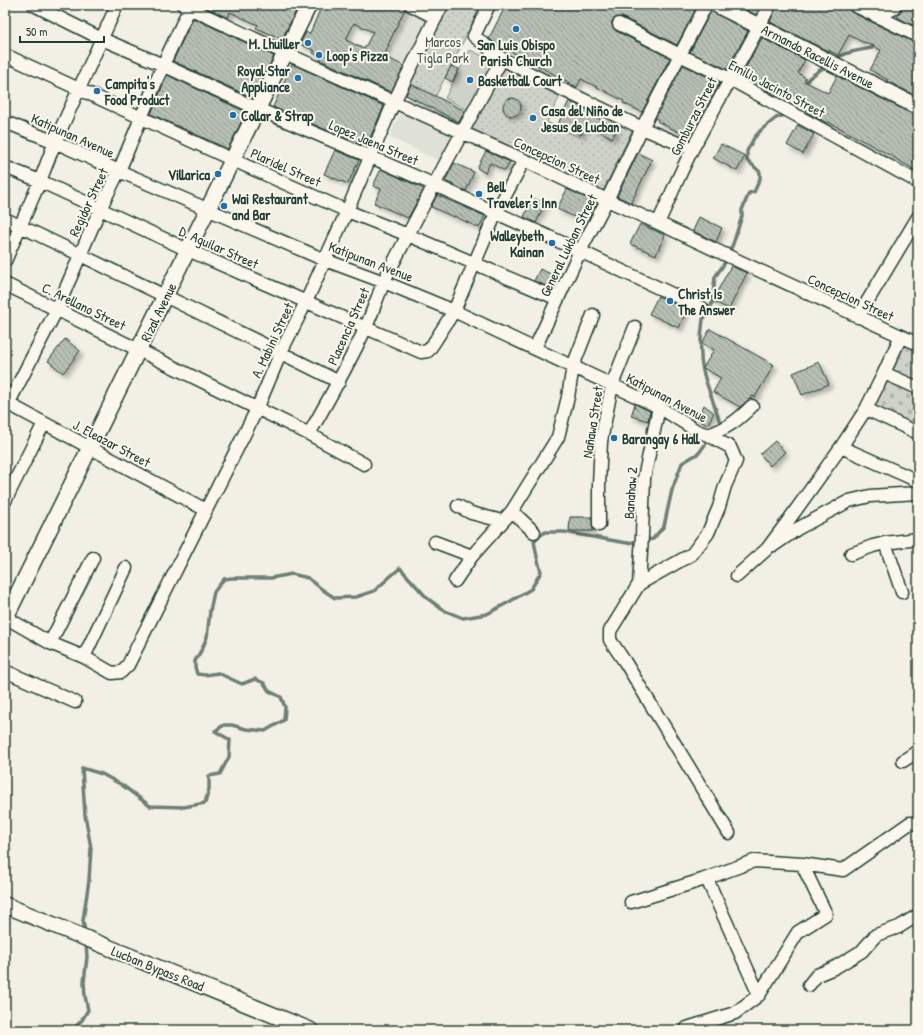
<svg xmlns="http://www.w3.org/2000/svg" width="923" height="1035" font-family="'Patrick Hand',sans-serif">
	<style>
		.built { fill: #e0e1d6 }
		.cemetery { fill: url(#cemetery-stones); stroke: #77887e }
		.park { fill: url(#park-dots); stroke: #77887e }
		.garden { fill: #cfd2c8; stroke: #77887e }
		.lines { fill: none; stroke-linecap: round; stroke-linejoin: round }
		.stream { stroke: #6e7f75; stroke-width: 3.5 }
		.building { fill: url(#building-back-hatch); stroke: #1f3d34; fill-rule: evenodd; filter: url(#shadow) }
		.minor-casing { stroke: #1f3d34; stroke-width: 15 }
		.major-casing { stroke: #1f3d34; stroke-width: 18 }
		.minor { stroke: #fbf7ec; stroke-width: 12 }
		.major { stroke: #fbf7ec; stroke-width: 15 }
		.poi-dot { fill: #1f6fb2; stroke: #fbf7ec; stroke-width: 1.5 }
		.labels { text-anchor: middle; dominant-baseline: central; stroke-width: 4; stroke-linejoin: round; paint-order: stroke }
		.park-label { font-size: 14px; fill: #425b52; stroke: #fbf7ec }
		.poi-label { font-size: 14px; font-weight: bold; fill: #1f3d34; stroke: #fbf7ec; text-anchor: start }
		.street-label { font-size: 14px; fill: #1f3d34; stroke: #fbf7ec }
	</style>
	<defs>
		<pattern id="cemetery-stones" width="16" height="16" patternUnits="userSpaceOnUse"><rect width="16" height="16" fill="#cfd2c8"/><path d="M2 7V4a2 2 0 0 1 4 0v3zM10 15v-3a2 2 0 0 1 4 0v3z" fill="#b1b5ac"/></pattern>
		<pattern id="park-dots" width="8" height="8" patternUnits="userSpaceOnUse"><rect width="8" height="8" fill="#cfd2c8"/><path d="M2 2h.1M6 6h.1" fill="none" stroke="#b1b5ac" stroke-width="1.8" stroke-linecap="round"/></pattern>
		<pattern id="building-back-hatch" width="6" height="6" patternUnits="userSpaceOnUse"><rect width="6" height="6" fill="#b7beb3"/><path d="M-1 5l2 2M0 0l6 6M5-1l2 2" fill="none" stroke="#949c92"/></pattern>
		<filter id="shadow"><feDropShadow dx="3.5" dy="3.5" stdDeviation="2" flood-color="#0004"/></filter>
	</defs>
	<rect width="100%" height="100%" fill="#f2f0e5"/>
	<filter id="ink" filterUnits="userSpaceOnUse"><feTurbulence type="fractalNoise" baseFrequency=".025" numOctaves="2"/><feDisplacementMap in="SourceGraphic" scale="8" xChannelSelector="R" yChannelSelector="G"/><feConvolveMatrix kernelMatrix="1 2 1 2 8 2 1 2 1" color-interpolation-filters="sRGB"/></filter>
	<g filter="url(#ink)">
		<path class="built" d="M409,8L430,18L407,66L385,56Z
			M402,109L456,134L442,162L389,137Z"/>
		<path class="cemetery" d="M901,341L918,349V430L874,410Z"/>
		<path class="park" d="M449,5H482L430,107L404,94Z
			M504,63L562,92L547,122L579,137L594,107L634,127L602,193L468,130Z"/>
		<path class="garden" d="M470,50L495,62L469,111L445,98Z"/>
		<g class="lines">
			<path class="stream" d="M883,33L897,11
				M835,59C845,52 860,50 872,48L876,43
				M805,85L809,78L827,65
				M791,109L800,94
				M721,428C717,408 708,391 703,371C699,354 701,336 703,319L709,313L712,303L715,277L724,264L733,244L742,216V210L749,193L754,192L760,179V172L747,160V151L754,138L761,130L776,118L787,114
				M85,933L83,920L89,880L91,848L85,815L82,768L102,774L122,785L150,806L184,807L205,803L209,789V776L220,774L229,757L230,740L215,731L224,725H232L246,729L265,731L284,720L285,707L281,697L269,691L264,683L255,679L242,684L218,673L205,675L197,674L195,667V661L202,649L207,637L210,611L214,592L224,579L232,578H271L292,574L308,578L323,590L335,598L356,597L374,591L400,568L427,598L443,610L463,618L487,614L509,602L531,589L541,572L537,557L534,541L545,532H564L627,543L653,539L664,526L672,490L682,463L699,453L709,439
				M73,1030L82,1020L88,1010L85,996L84,982L87,957L86,943"/>
		</g>
		<path class="building" d="M206,5H299L282,39L256,28L258,25L230,12L228,18L205,7Z
			M322,5H404L405,9L388,45H389L384,56L404,66L391,92L320,60L321,57L313,53L315,51L300,44L306,32L309,34V33H310ZM354,23L373,32L364,49L346,40Z
			M506,5H698L677,45L622,17H619L615,18L612,21V25L613,28L616,31L670,58L642,112L623,103L624,101L581,79L577,87L492,41L489,38Z
			M737,5H762L756,15Z
			M777,5H847L848,9L851,12L915,43H918V97L887,81L888,80L870,70L881,50L865,42L864,43L849,35L838,55L828,50V51L770,22Z
			M902,5H918V28L897,17L902,8Z
			M711,11L748,31L727,69L690,52Z
			M193,18L274,56L253,98L173,61Z
			M762,38L805,60L798,73L806,78L804,81L828,93L837,76L914,115L918,116V172L886,153L850,134H851L828,122L827,123L806,112L807,110L799,106L803,100L787,92L785,95L779,91L777,95L766,90L767,88L741,76Z
			M292,64L384,106L366,147L273,107Z
			M683,65L720,83L690,138L657,121L658,120L655,118Z
			M451,66L459,69L452,82L445,78Z
			M167,75L246,112L228,149L151,114Z
			M411,84L465,111L459,122L406,95Z
			M503 107a9 9 0 1 1 18 0a9 9 0 1 1-18 0Z
			M569,101L591,112L590,114L617,129L612,138L586,123L581,135L558,124Z
			M798,125L814,134L803,154L787,145Z
			M721,144L745,156L737,171L713,158Z
			M335,150L359,160L348,184L324,174Z
			M486,151L510,162L505,171L490,163L485,173L477,168Z
			M638,153L652,160L631,203L617,196Z
			M454,163L474,172L466,191L445,181Z
			M381,169L424,189L408,218L374,203L381,189L373,186Z
			M567,189L597,203L586,224L577,219V218L557,209Z
			M437,195L485,216L479,228L454,216V217L431,207Z
			M532,198L545,203L536,223L524,217Z
			M699,217L722,228L716,242L693,231Z
			M640,224L665,235L656,255L630,244Z
			M731,266L747,273L729,309L712,301Z
			M540,269L559,278L554,289L534,281Z
			M658,296L687,310L679,328L649,314Z
			M710,329L774,365L755,397L752,396L750,399L747,401L740,407L713,392L721,378L703,368L714,350L702,343Z
			M65,339L80,351L63,373L48,361Z
			M819,362L829,384L802,395L793,373Z
			M635,404L650,411L648,421L631,416Z
			M704,405L714,413L707,425L698,420Z
			M775,441L785,452L770,466L760,454Z
			M570,517H592L593,531H569Z"/>
		<g class="lines">
			<g class="minor-casing">
				<path id="minor" d="M34,5L102,39L163,65L258,109L371,157L435,185L580,251L620,270L702,308
					M183,5L285,53L524,160L607,200L658,223L743,263L918,344
					M411,5L436,18
					M489,5L474,36L502,59L559,88L642,128L692,149
					M854,5L918,36
					M877,5L889,11L893,9L895,5
					M619,24L680,55L730,79L918,182
					M5,55L233,160L347,211L408,235L558,299
					M5,122L55,142L119,171L325,260L384,282L454,311L659,407L697,431L708,435C728,428 738,420 752,406
					M5,167L40,181L188,250L421,352L428,351L433,344L454,311L496,213L524,160
					M5,219C59,244 113,271 167,297C224,325 282,353 339,382
					M658,223C670,198 680,172 693,148C718,100 746,53 770,5
					M5,261L40,181L55,142L117,5
					M5,284L309,434L364,464
					M858,317L918,217
					M535,348L580,251L607,200L642,128L706,5
					M884,373L918,388
					M5,402L206,510
					M659,407L644,478L642,536L639,584L610,631V640L625,662L729,833
					M866,409L918,433
					M5,410L57,309L100,209L119,171L163,65L191,5
					M309,434C329,399 349,364 366,327C373,311 378,295 385,279C423,205 462,132 502,59
					M841,447L918,481
					M5,501L44,423
					M458,506L471,513L502,521
					M512,511L534,532
					M599,525V485L601,441L612,385L635,327
					M435,542L472,556
					M885,543L902,592
					M774,545L797,529L849,501L870,496L918,493
					M851,554L873,546L885,543L918,539
					M737,576L767,549L788,521L841,447L866,409L884,373L901,336
					M455,581L472,556L512,511L558,437L568,397L573,366L593,315
					M639,584L692,554L708,533L719,507L725,486L736,461L730,447L708,435
					M5,617L50,643L84,657L112,673L121,672L128,665L257,409L281,352L306,302L347,211L394,102L442,5
					M50,643L93,558
					M84,657L126,568
					M5,671L75,702
					M903,761L918,751
					M707,879L759,995
					M631,902L702,880L754,861L802,864L843,870L910,823L918,824
					M809,985L817,975L834,968L862,951L876,935L899,927L918,915
					M687,1028L735,1013L759,995L798,932L826,914L802,864"/>
			</g>
			<g class="major-casing">
				<path id="major" d="M717,5L918,107
					M5,619L309,5
					M5,905L310,1030"/>
			</g>
			<use href="#minor" class="minor"/>
			<use href="#major" class="major"/>
		</g>
	</g>
	<g class="poi-dot">
		<circle cx="516" cy="29" r="4"/>
		<circle cx="308" cy="43" r="4"/>
		<circle cx="319" cy="55" r="4"/>
		<circle cx="298" cy="78" r="4"/>
		<circle cx="470" cy="80" r="4"/>
		<circle cx="97" cy="91" r="4"/>
		<circle cx="233" cy="115" r="4"/>
		<circle cx="533" cy="118" r="4"/>
		<circle cx="218" cy="174" r="4"/>
		<circle cx="479" cy="194" r="4"/>
		<circle cx="224" cy="206" r="4"/>
		<circle cx="552" cy="243" r="4"/>
		<circle cx="670" cy="301" r="4"/>
		<circle cx="614" cy="438" r="4"/>
	</g>
	<g class="labels">
		<g class="park-label">
			<text x="443" y="41">Marcos<tspan x="443" dy="16">Tigla Park</tspan></text>
		</g>
		<g class="poi-label">
			<text x="300" y="43" text-anchor="end">M. Lhuiller</text>
			<text x="516" y="44" text-anchor="middle">San Luis Obispo<tspan x="516" dy="16">Parish Church</tspan></text>
			<text x="327" y="55">Loop's Pizza</text>
			<text x="290" y="70" text-anchor="end">Royal Star<tspan x="290" dy="16">Appliance</tspan></text>
			<text x="478" y="80">Basketball Court</text>
			<text x="105" y="83">Campita's<tspan x="105" dy="16">Food Product</tspan></text>
			<text x="541" y="110">Casa del Niño de<tspan x="541" dy="16">Jesus de Lucban</tspan></text>
			<text x="241" y="115">Collar &amp; Strap</text>
			<text x="210" y="174" text-anchor="end">Villarica</text>
			<text x="487" y="186">Bell<tspan x="487" dy="16">Traveler's Inn</tspan></text>
			<text x="232" y="198">Wai Restaurant<tspan x="232" dy="16">and Bar</tspan></text>
			<text x="544" y="235" text-anchor="end">Walleybeth<tspan x="544" dy="16">Kainan</tspan></text>
			<text x="678" y="293">Christ Is<tspan x="678" dy="16">The Answer</tspan></text>
			<text x="622" y="438">Barangay 6 Hall</text>
		</g>
		<g class="street-label">
			<text transform="translate(818 56) rotate(27)">Armando Racellis Avenue</text>
			<text transform="translate(777 88) rotate(28)">Emilio Jacinto Street</text>
			<text transform="translate(693 116) rotate(-63)">Gomburza Street</text>
			<text transform="translate(73 135) rotate(24)">Katipunan Avenue</text>
			<text transform="translate(374 142) rotate(23)">Lopez Jaena Street</text>
			<text transform="translate(557 160) rotate(25)">Concepcion Street</text>
			<text transform="translate(286 167) rotate(24)">Plaridel Street</text>
			<text transform="translate(88 202) rotate(-65)">Regidor Street</text>
			<text transform="translate(568 245) rotate(-64)">General Lukban Street</text>
			<text transform="translate(219 247) rotate(24)">D. Aguilar Street</text>
			<text transform="translate(371 261) rotate(21)">Katipunan Avenue</text>
			<text transform="translate(851 297) rotate(25)">Concepcion Street</text>
			<text transform="translate(84 306) rotate(26)">C. Arellano Street</text>
			<text transform="translate(158 312) rotate(-64)">Rizal Avenue</text>
			<text transform="translate(348 326) rotate(-66)">Placencia Street</text>
			<text transform="translate(272 340) rotate(-65)">A. Mabini Street</text>
			<text transform="translate(667 397) rotate(28)">Katipunan Avenue</text>
			<text transform="translate(592 422) rotate(-81)">Nañawa Street</text>
			<text transform="translate(112 443) rotate(28)">J. Eleazar Street</text>
			<text transform="translate(630 493) rotate(-86)">Banahaw 2</text>
			<text transform="translate(158 968) rotate(22)">Lucban Bypass Road</text>
		</g>
	</g>
	<rect width="923" height="1035" fill="none" stroke="#fbf7ec" stroke-width="20"/>
	<rect x="10" y="10" width="903" height="1015" fill="none" stroke="#1f3d34" stroke-width="1.5" filter="url(#ink)"/>
	<path d="M20 36v6h84v-6" fill="none" stroke="#1f3d34" stroke-width="2"/>
	<text x="26" y="36" font-size="12" fill="#1f3d34" stroke="#fbf7ec" stroke-width="3" paint-order="stroke">50 m</text>
</svg>
